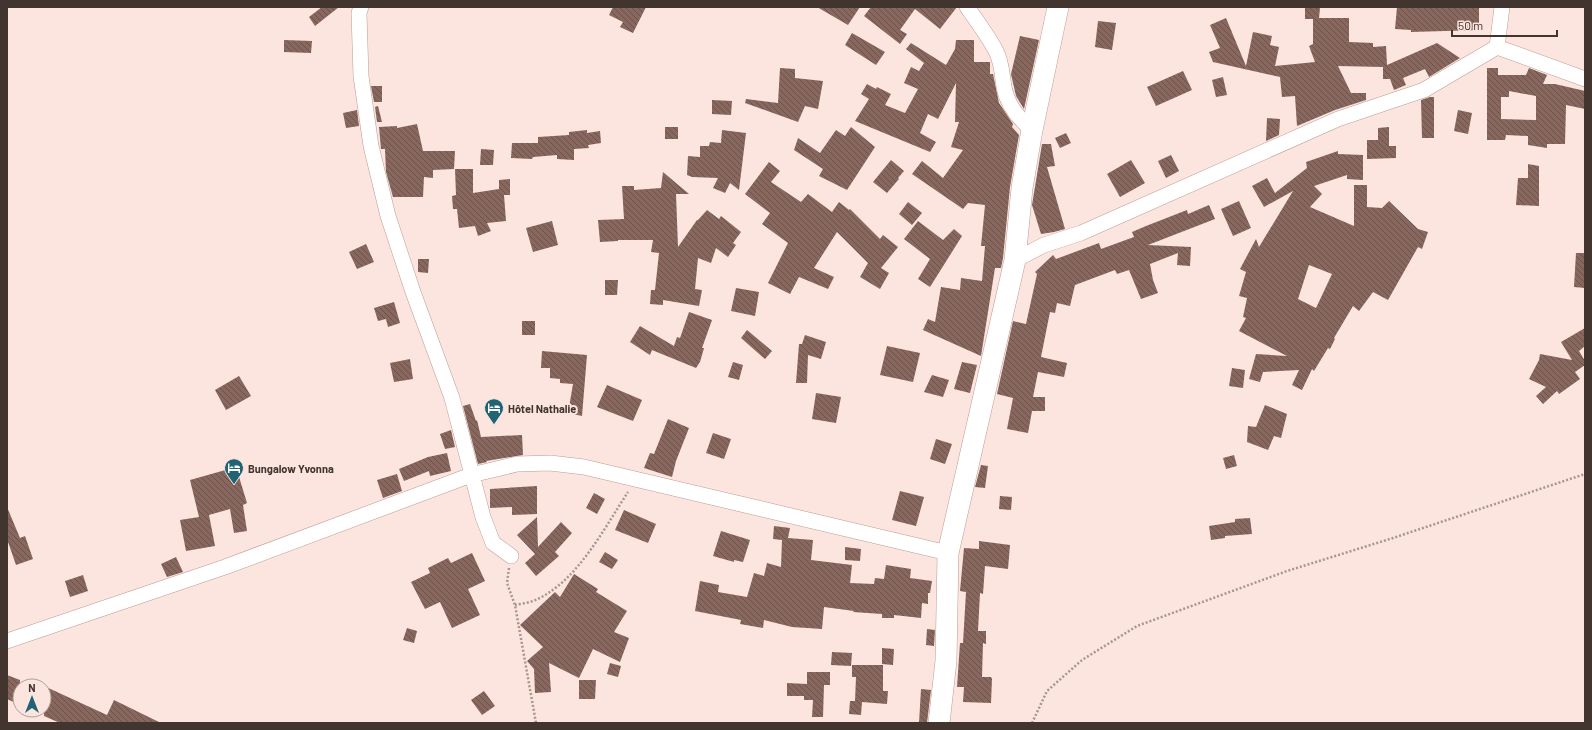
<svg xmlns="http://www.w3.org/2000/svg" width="1592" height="730" font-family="Barlow,sans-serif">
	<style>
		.building { fill: url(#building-back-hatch); fill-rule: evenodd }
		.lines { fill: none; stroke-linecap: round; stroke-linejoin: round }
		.street-casing { stroke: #bf9c92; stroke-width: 16 }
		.secondary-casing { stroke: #bf9c92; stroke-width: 22 }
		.path { stroke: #a7958e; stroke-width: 2.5; stroke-dasharray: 2 2; stroke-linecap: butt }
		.street { stroke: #fff; stroke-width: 15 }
		.secondary { stroke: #fff; stroke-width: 21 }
		.labels { text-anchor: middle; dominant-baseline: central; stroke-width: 4; stroke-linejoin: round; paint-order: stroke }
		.poi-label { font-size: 11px; font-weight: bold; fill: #42342f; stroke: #fbe5de; text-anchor: start }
	</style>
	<defs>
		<pattern id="building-back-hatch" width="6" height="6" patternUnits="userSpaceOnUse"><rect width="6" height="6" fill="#88685e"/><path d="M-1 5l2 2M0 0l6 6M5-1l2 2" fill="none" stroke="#6b524a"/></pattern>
	</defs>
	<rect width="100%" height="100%" fill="#fbe5de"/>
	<path class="building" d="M322,7H339L315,26L309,17Z
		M613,7H646L633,33L620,27L623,22L609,15Z
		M817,7H860L848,25Z
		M871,7H957L940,29L915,9L900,30L907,34L900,44L864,16Z
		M1397,7H1479V30L1411,32V30L1395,29Z
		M1305,8H1320L1319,18H1349V42L1373,43V47L1386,46L1387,65L1437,43L1460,58L1429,77L1425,69L1403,78L1406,85L1394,90L1390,79H1383V67L1338,66L1351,93H1366V100L1335,110L1297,126L1295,96L1282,97L1280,77L1213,62L1209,52L1220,48L1210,25L1226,18L1246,66L1253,32L1272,36L1270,45L1279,47L1275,66L1315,62L1309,46L1313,44V19H1305Z
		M1098,21L1116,23L1112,50L1095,47Z
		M852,33L885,52L876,65L845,45Z
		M1020,36L1039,40L1024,109L1016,96L1011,74Z
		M284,40L312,41L311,53L284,52Z
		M956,40H974V62H990V74H993L999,103L1013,124L1012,127L1019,135L1010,187L1003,258L1001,268H995L981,356L923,330L928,319L935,322L941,287L960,290L961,278L982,281L985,246H981L985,205L968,203L963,209L912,174L922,161L943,178L963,150L951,147L959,122H955L956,83L938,119L928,114L920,133L936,142L930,152L855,121L869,99L861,94L867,84L876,89L877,87L891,94L885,105L905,113L918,89L904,83L911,67L919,71L924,63L906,49L911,43L946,65L955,49Z
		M780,68L795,69V78L823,81L818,109L805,106L798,122L745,103L746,99L778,103Z
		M1487,68H1498V75H1526L1529,68L1547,75L1543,84H1555L1585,91V109L1566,105L1565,144H1547V148L1528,145V136L1506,135L1505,140H1487ZM1509,91L1536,96V120L1501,119V97H1509Z
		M1183,71L1192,90L1156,106L1147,87Z
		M1223,77L1227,95L1216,97L1212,80Z
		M371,86H382V102H374Z
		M1430,97H1434V138H1422L1421,100Z
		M712,100L732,101L731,115L712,114Z
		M378,106L382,122H377L375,107Z
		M357,110L359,126L346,128L343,113Z
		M1458,110L1472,113L1468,134L1454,131Z
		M1267,118L1280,119L1279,135L1266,141Z
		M417,124L423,151H455L454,169L433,170V178L424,177L423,197H393L386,172L385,149H381L379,127L397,126V128Z
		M665,127H678V139H665Z
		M851,127L875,147L847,190L819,176L823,169L794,150L798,138L820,153L836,130L845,136Z
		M1389,127V146H1396V158L1367,159V140H1378V128Z
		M587,130V133L600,131L601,143L588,145L589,148L574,149V160L557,159V155L533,157L532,159L511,158L512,143H538V137L569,135V132Z
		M722,130L746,133L739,190L730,183L725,193L713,188L718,178L692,177L687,175L688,156L700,157V146H709L710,142L721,143Z
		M1066,133L1071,143L1060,148L1055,138Z
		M1042,144H1051L1055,166L1047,167L1065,229L1054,232L1041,234L1032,205Z
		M481,149L494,150L493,165H480Z
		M1338,151V154L1363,155V180L1347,179V175L1314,186L1322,194L1310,207L1354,226V185H1367V207L1382,208L1389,201L1418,229L1428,232L1422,249L1418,247L1388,300L1373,292L1359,311L1353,306L1334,338L1335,339L1330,349L1328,348L1314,371L1312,369L1302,390L1292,385L1299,370L1263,372L1260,382L1249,379L1256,354L1287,356L1239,331L1246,318L1243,317L1247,298L1239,296L1246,272L1240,269L1256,239L1259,247L1293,191L1264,207L1252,186L1267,178L1275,193L1307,168L1306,162ZM1309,265L1332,274L1316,308L1298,299Z
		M1171,155L1179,171L1166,178L1158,161Z
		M891,160L904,171L898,178L899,179L887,193L873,182Z
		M1131,160L1145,183L1120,197L1107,174Z
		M769,162L780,171L771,182L801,202L808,194L832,212L839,202L849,210L850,209L880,239L883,235L898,247L881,268L889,273L880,289L860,277L868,263L837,232L814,268L834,277L828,289L799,277L790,294L768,283L788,243L762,224L770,213L745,194Z
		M1528,164L1539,166V206L1516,205L1518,178H1528Z
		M455,169H473V193L499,189V180L510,179V195H504L506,221L487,223L491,231L478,236L475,226L459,228L457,209H453L452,196L456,195Z
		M663,172L689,194H676L678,247L697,220H698L707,210L719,219L721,216L741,232L733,243L736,245L728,257L716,248L711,263L698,258L695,289L702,290L699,306L663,300V305L650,304L651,290H655L659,253L651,252L653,240H618V241L600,242L598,220L624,219L622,186H634V190L661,188Z
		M1239,201L1251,228L1233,236L1221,209Z
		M908,202L922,213L912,225L899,214Z
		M1209,205L1215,219L1148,245L1191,247L1190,266L1177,265L1178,253L1150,264L1153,280L1158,293L1141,299L1129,270L1117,274L1115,270L1075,285L1070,306L1057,303L1055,313L1050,312L1041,357L1067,363L1064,377L1038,372L1033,397H1045V411H1032L1028,433L1007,429L1013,398L997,394L1013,321L1026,324L1037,274L1035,272L1053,255L1056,259L1099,243L1101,249L1134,237L1132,232L1146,226L1187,210L1188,214Z
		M552,221L558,245L533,252L526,228Z
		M918,221L943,240L954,229L962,236L930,287L918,279L930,259L904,239Z
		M366,244L374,262L357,269L349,252Z
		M1576,253H1585V288L1574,287Z
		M418,259H429L428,273L418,272Z
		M605,280H618L617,295H605Z
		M736,288L759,292L755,316L731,311Z
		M394,302L400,323L388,327L386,319L378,321L374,308Z
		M689,312L712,320L702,348H704L700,362L696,368L652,350L650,355L630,342L640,326L674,346L677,337L680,338Z
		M522,321H535V335H522Z
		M1585,328V346L1579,351L1585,361V365L1575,372L1580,379L1559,394L1557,391L1543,404L1536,396L1546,387L1529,379L1539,360L1540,354L1572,360L1561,342Z
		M747,330L772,351L765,359L741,338Z
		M805,335L826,342L821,359L808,355L807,383H796L799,344H802Z
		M887,346L920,353L913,382L880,375Z
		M542,351L587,355L582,416L568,413L573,384L560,383V379L550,378V368H541Z
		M410,359L413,379L394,382L390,363Z
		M733,362L743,365L739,380L728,377Z
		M962,362L977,365L970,393L954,389Z
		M1232,368L1245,370L1243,388L1229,386Z
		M932,375L949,380L943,397L924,392Z
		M239,376L251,396L226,410L215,390Z
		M607,385L642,400L633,421L597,407Z
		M816,393L841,397L836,423L812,419Z
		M470,404L476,421L477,420L481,437L522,435L523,455L486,461L487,462L478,464L463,406Z
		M1265,405L1287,414L1281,438L1274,436L1268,450L1247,442L1248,426L1256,427Z
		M668,419L689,428L676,461L672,477L644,468L650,453L654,454Z
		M451,430L455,447L445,449L440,434Z
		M713,433L731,439L724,459L706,453Z
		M936,439L952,444L945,464L930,459Z
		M447,453L451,471L430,476L429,471L404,481L399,469L428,457Z
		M1234,455L1237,466L1226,469L1223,458Z
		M981,465L988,466L985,488L975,487Z
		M236,467L247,503L243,505L247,531L234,533L230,509L209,515L215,546L186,551L180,520L199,517L190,480Z
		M397,474L402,491L383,498L377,480Z
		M537,486V514L512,515V507L490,508V489Z
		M900,491L924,497L916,526L892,520Z
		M594,493L605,499L597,514L586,508Z
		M1000,496L1012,497L1011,510L999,509Z
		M7,507L20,538L25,536L33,559L16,565L7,539Z
		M624,510L656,524L648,543L615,530Z
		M537,517L538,547L561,522L572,533L555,552L559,556L536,576L525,563L535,554L517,535Z
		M1250,518L1252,534L1225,536V538L1211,540L1209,526L1235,522V519Z
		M774,526L790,528L788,538L813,540L811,560L852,565L850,583L874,584L875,578L884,579L886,565L911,569L910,578L932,581L930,593H928V604L922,603L921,618L894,615V618H882V614L853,612L854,611L824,607L822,629L792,627L764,620L763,628L740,624L741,620L695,611L700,581L719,585L718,592L747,597L754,573L764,576L767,563L781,567L782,540L773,539Z
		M721,531L750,540L743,562L734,560V562L713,556Z
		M979,541L1010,545L1008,569L985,566L983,594L980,593L978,631H986V644L983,643L982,677H991L992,679L991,703L963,702L964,687H957L960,643H963L966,592L960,591L964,548L979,549Z
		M845,547L861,549L860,561L845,560Z
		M605,552L618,560L612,569L599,562Z
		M472,553L485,581L468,589L480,615L452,628L440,602L425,609L411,582L430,573L428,568L448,558L451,563Z
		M176,557L183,572L167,577L161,564Z
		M574,574L598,589L596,592L627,611L614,632L629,638L620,662L593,649L579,678L549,663L551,692L535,693L534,669L527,661L543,647L520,625L555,592L560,597Z
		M83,575L88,591L70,597L65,581Z
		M407,628L417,631L414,643L403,640Z
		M927,629L935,630L934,646L926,645Z
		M882,648L894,649L893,665L882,664Z
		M832,652L852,653L851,666L831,665Z
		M610,663L621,666L618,677L607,674Z
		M852,665H883V691H888L887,704L862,702L861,715L849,714L850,701H855L856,677H852Z
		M807,672H830V685H824L823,717H812L813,700H804V696H787V683L807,684Z
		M7,675L20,680V705L7,699Z
		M579,680H596L595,699H579Z
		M44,686L107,715L114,700L161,723H60L44,716Z
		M921,689L931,690L927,723H919Z
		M484,691L495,706L482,715L471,700Z"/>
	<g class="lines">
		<g class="street-casing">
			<path id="street" d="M361,7L359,13L361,76L371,146L388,216L413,292L452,398L483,517L493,543L511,556
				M967,7C977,21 988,36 996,51C1002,63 1002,74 1004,87C1007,105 1018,118 1032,130
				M1497,47L1585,79
				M1015,260L1044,245L1081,233L1338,119L1424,90L1497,47L1502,7
				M7,641L225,567L471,475L517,464L550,463L584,467L948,553"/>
		</g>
		<g class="secondary-casing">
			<path id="secondary" d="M939,723L946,661L948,553L1015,260L1022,188L1032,130L1058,7"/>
		</g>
		<path class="path" d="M509,568L507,583L515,605L536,723
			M515,605C520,604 527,603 533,601C576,584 603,530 628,492
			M1032,723L1047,691L1082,660L1137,626L1287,571L1393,538L1585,474"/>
		<use href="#street" class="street"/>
		<use href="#secondary" class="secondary"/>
	</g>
	<defs>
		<g id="hotel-pin" transform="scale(1)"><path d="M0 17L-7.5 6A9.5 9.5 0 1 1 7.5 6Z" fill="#1f6375" stroke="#fbe5de"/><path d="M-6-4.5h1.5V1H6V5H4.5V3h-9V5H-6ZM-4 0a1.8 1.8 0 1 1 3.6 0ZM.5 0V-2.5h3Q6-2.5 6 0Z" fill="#fff"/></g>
	</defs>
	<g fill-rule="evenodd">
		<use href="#hotel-pin" x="494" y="408"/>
		<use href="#hotel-pin" x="234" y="468"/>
	</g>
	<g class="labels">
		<g class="poi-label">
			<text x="508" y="408">Hôtel Nathalie</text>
			<text x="248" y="468">Bungalow Yvonna</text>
		</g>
	</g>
	<rect width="1592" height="730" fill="none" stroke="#42342f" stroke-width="16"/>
	<g transform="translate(32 698)"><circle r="19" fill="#fbe5de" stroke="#b19e98"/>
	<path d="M0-3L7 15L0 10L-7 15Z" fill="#1f6375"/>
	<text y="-6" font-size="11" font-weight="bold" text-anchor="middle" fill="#42342f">N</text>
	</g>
	<path d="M1452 30v6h105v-6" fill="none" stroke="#42342f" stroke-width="2"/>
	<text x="1458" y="30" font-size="12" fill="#42342f" stroke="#fbe5de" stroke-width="3" paint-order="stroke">50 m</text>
</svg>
